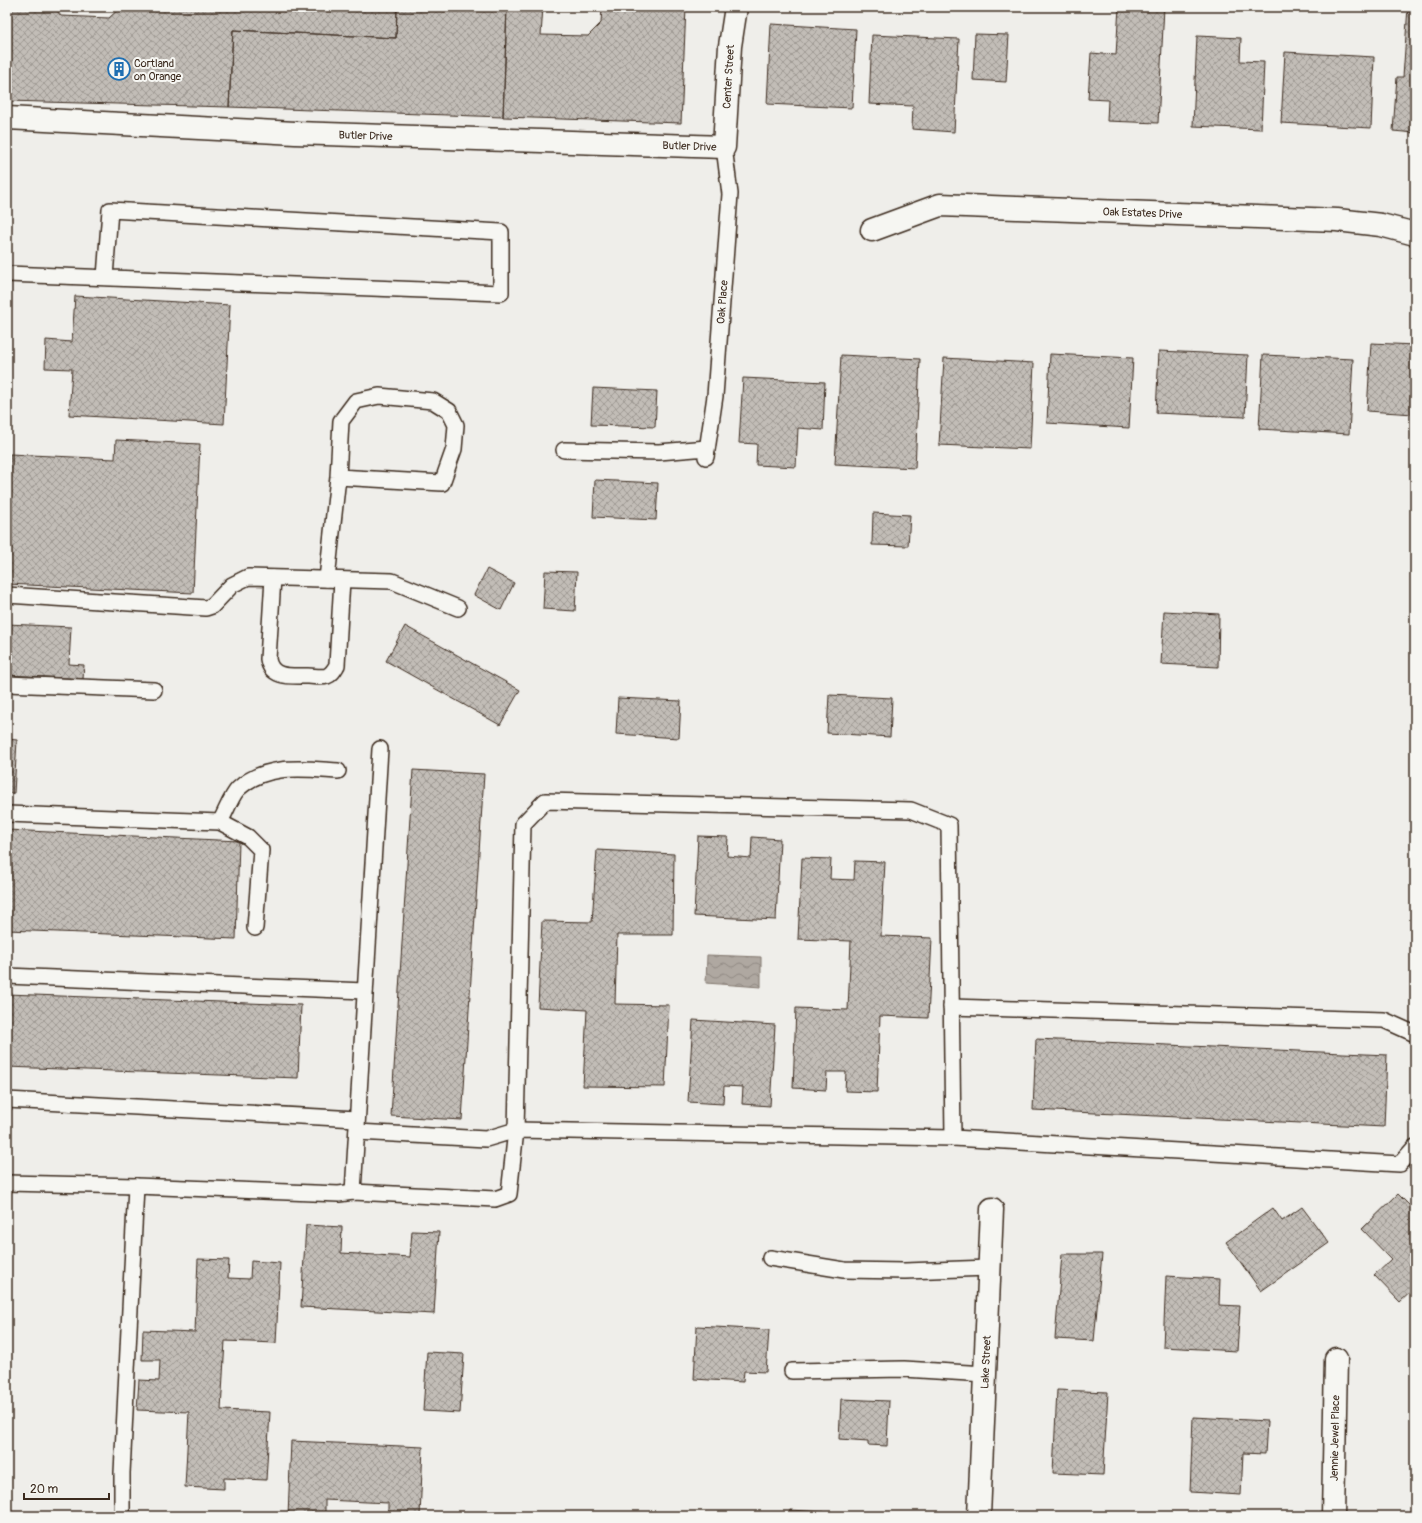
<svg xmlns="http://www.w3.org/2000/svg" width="1422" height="1523" font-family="Pangolin,sans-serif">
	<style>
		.water { fill: url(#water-waves); stroke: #81766d }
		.building { fill: url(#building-cross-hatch); stroke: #3b2a1e }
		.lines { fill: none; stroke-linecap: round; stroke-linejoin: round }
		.service-casing { stroke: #3b2a1e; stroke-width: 18 }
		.minor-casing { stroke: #3b2a1e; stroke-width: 25 }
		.service { stroke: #f6f6f2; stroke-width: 15 }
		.minor { stroke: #f6f6f2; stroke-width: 22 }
		.labels { text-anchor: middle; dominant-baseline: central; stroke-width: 4; stroke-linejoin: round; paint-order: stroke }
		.poi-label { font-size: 11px; fill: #3b2a1e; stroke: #f6f6f2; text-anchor: start }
		.street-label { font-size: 11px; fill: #3b2a1e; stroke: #f6f6f2 }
	</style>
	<defs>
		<pattern id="water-waves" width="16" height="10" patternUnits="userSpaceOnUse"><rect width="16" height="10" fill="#afa8a1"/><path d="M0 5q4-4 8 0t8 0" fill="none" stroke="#908983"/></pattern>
		<pattern id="building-cross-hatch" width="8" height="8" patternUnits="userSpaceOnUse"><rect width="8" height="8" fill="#c2bdb7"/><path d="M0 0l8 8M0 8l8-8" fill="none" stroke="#9f9a94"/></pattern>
	</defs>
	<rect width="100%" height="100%" fill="#efeeea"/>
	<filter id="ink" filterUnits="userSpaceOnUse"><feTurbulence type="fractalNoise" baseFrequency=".025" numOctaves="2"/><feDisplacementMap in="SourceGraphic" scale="8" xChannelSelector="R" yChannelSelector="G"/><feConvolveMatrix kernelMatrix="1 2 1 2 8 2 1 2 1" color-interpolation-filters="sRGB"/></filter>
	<g filter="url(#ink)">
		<path class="water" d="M707,955L761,957V987L706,983Z"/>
		<path class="building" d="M7,7H54L61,16L109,18L121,7H397L396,38L233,30L229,107L7,101Z
			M397,7H507L503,117L229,107L233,30L396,38Z
			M507,7H543L541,35L588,36L601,23L602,7H686L681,123L503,117Z
			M1119,7H1164L1158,123L1107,121L1108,100L1088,99L1091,53L1116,55Z
			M1408,7H1415V133L1393,131L1397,77H1403Z
			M771,24L856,29L852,108L767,104Z
			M975,34L1009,35L1006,82L973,80Z
			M872,35L959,39L954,132L912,129L913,106L869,104Z
			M1197,36L1241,38L1240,61L1264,62L1261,129L1193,126Z
			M1285,52L1374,57L1371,128L1281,123Z
			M75,296L230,305L224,424L69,415L72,369L45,368L46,340L72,342Z
			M1371,343L1415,345V437H1412L1414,414L1367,411Z
			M1159,351L1248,355L1245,417L1156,413Z
			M1050,354L1133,358L1129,428L1047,423Z
			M841,355L920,359L915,468L835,464Z
			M1263,355L1353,359L1349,434L1259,429Z
			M944,358L1034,363L1030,449L939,445Z
			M743,378L825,382L823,430L798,428L796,467L756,465L757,444L739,443Z
			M593,388L657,391L655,427L591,425Z
			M116,440L200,444L193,593L7,584V507L10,454L115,459Z
			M595,480L658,483L656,520L593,517Z
			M873,513L910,515L908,546L872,545Z
			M487,569L514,583L501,610L474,595Z
			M545,571L577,572L575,611L543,609Z
			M1164,611L1219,614L1218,667L1161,664Z
			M7,624L71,627L69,664L84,665L83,679L7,675Z
			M405,626L520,690L500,725L386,661Z
			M829,695L892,698L890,737L827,733Z
			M618,698L681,701L679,738L616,734Z
			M7,739L17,740L14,793H7Z
			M413,770L484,774L462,1120L391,1116Z
			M7,830L239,841L236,939L7,930Z
			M698,836L728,837L727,856L751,858L752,837L780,839L776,920L694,916Z
			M597,850L674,854L673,935H617L615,1004L669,1005L665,1087L583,1086L587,1010L538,1007L542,921L592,922Z
			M802,858L831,859L830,879L854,880L855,861L885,862L881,936L932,938L928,1018L880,1016L877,1092L845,1091L846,1072H827L826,1090L793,1088L796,1008L848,1010L851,941L798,939Z
			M7,994L301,1005L298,1078L7,1067Z
			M693,1020L775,1025L770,1106L742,1104L743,1087L724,1086L723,1104L688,1102Z
			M1036,1039L1387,1055L1384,1127L1033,1110Z
			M1398,1194L1415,1211V1288L1400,1302L1374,1275L1391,1259L1362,1229Z
			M1302,1207L1329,1243L1261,1291L1226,1242L1273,1208L1282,1221Z
			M306,1225L342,1227L341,1253L410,1257L412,1231L439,1232L434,1314L301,1307Z
			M1062,1254H1102L1094,1341L1055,1339Z
			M198,1259L229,1260L228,1278L250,1279L251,1261L280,1263L276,1343L225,1341L221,1410L270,1412L266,1480L224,1478V1489L185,1487L189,1412L137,1410L139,1380L159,1381L160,1360H142L143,1330L195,1332Z
			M1166,1276L1220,1279L1219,1305L1240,1306L1237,1351L1163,1347Z
			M697,1326L769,1330L766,1372L744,1371L743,1382L694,1379Z
			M427,1352L464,1354L460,1413L423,1411Z
			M1057,1390L1108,1392L1103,1475L1053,1473Z
			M841,1399L889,1401L887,1446L868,1445V1441L839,1439Z
			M1193,1417L1267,1421L1265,1454L1243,1453L1241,1495L1190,1492Z
			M291,1441L423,1447L420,1516H388V1503L325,1500V1516H288Z
			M790,1510L824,1512V1516H789Z"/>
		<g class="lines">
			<g class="service-casing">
				<g id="service">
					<path d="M7,274L501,293V232L110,210L105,277"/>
					<path d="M564,450L659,452L707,448"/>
					<path id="s1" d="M706,457L715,396L730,194L724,147"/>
					<path d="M273,578L268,659C271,679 292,676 308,676C314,676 321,678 327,676C332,674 334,670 337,665L342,580"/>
					<path d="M327,579L338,477L341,421L356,401L379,396L433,401L449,411L456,425L454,449L442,483L338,477"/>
					<path d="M7,595L206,608L212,606L232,585L248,577L392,581L458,608"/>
					<path d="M7,684L154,690"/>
					<path d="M7,814L220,822L248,837L261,850L255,928"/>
					<path d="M220,822C225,814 231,796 238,789C265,763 304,769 338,771"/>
					<path d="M7,976L365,991"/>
					<path d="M951,1007L1384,1020L1415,1034"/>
					<path d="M7,1100L357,1119"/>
					<path d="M357,1132L486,1139L516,1130L953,1138L1400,1164L1415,1147"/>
					<path d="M7,1183L136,1186L339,1194L353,1192L495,1199L509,1194L516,1130L523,824L545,801L911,810L949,825L953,1138"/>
					<path d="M353,1192L380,749"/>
					<path d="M770,1258L844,1270L905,1271L989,1268"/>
					<path d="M792,1371L904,1369L985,1374"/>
					<path d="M122,1516V1473L136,1186"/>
				</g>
			</g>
			<g class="minor-casing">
				<g id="minor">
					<path id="s2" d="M7,118L295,133L724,147L730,46L736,7"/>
					<path id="s3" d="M872,230L940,205L1337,220L1381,225L1415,234"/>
					<path id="s4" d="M979,1516L992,1209"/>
					<path id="s5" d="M1333,1516L1336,1359"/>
				</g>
			</g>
			<use href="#service" class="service"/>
			<use href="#minor" class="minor"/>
		</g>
	</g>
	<defs>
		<g id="building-ring" transform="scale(1.15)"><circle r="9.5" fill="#f6f6f2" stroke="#1f6fb2" stroke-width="1.5"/><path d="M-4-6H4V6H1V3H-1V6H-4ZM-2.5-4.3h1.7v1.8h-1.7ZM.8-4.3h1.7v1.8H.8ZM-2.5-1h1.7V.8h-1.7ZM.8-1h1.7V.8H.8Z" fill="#1f6fb2"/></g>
	</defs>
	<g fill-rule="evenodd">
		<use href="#building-ring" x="119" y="69"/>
	</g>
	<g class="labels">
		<g class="poi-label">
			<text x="134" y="63">Cortland<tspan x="134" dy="13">on Orange</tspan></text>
		</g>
		<g class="street-label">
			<text stroke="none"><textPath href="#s2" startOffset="788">Center Street</textPath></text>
			<text stroke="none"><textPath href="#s2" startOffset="359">Butler Drive</textPath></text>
			<text stroke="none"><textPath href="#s2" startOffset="683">Butler Drive</textPath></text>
			<text stroke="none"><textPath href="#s3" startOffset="275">Oak Estates Drive</textPath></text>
			<text stroke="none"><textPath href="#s1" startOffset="156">Oak Place</textPath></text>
			<text stroke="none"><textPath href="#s4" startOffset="154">Lake Street</textPath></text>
			<text stroke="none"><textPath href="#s5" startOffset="78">Jennie Jewel Place</textPath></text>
		</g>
	</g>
	<rect width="1422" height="1523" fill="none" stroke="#f6f6f2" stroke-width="24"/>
	<rect x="12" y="12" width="1398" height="1499" fill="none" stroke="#3b2a1e" stroke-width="1.5" filter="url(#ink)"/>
	<path d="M24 1493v6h85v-6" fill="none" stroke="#3b2a1e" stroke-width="2"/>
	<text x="30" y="1493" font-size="12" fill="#3b2a1e" stroke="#f6f6f2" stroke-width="3" paint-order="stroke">20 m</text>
</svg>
